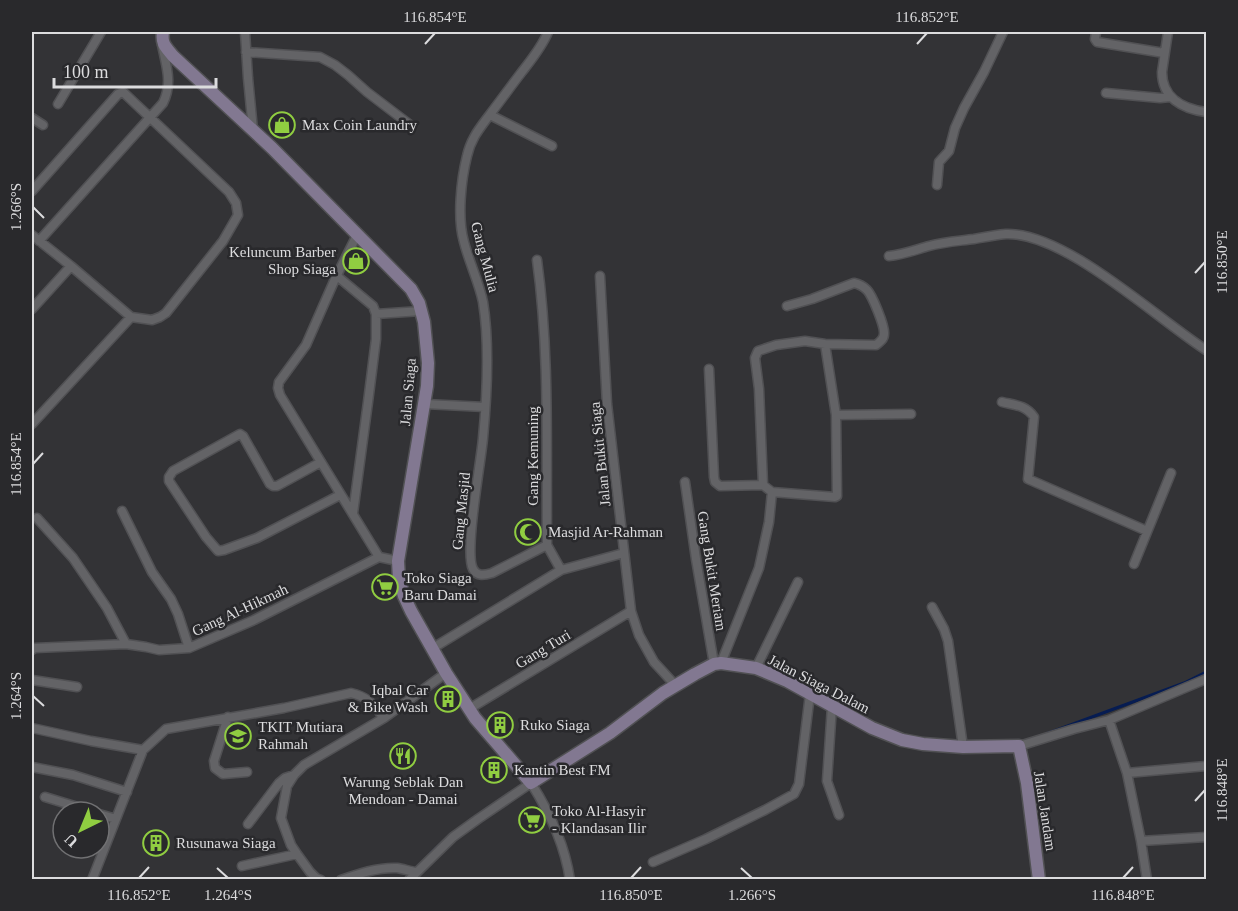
<svg xmlns="http://www.w3.org/2000/svg" width="1238" height="911" font-family="Georgia,serif">
	<style>
		.lines { fill: none; stroke-linecap: round; stroke-linejoin: round }
		.stream { stroke: #061c52; stroke-width: 3 }
		.street-casing { stroke: #515154; stroke-width: 11 }
		.secondary-casing { stroke: #515154; stroke-width: 15 }
		.street { stroke: #636366; stroke-width: 8 }
		.secondary { stroke: #827891; stroke-width: 12 }
		.ticks { fill: none; stroke: #dcdcde; stroke-width: 2 }
		.labels { text-anchor: middle; dominant-baseline: central; stroke-width: 5; stroke-linejoin: round; paint-order: stroke }
		.poi-label { font-size: 15px; fill: #dcdcde; stroke: #29292c; text-anchor: start }
		.street-label { font-size: 15px; fill: #dcdcde; stroke: #29292c }
		.neatline { fill: none; stroke: #dcdcde; stroke-width: 2 }
		.ticks-label { font-size: 15px; text-anchor: middle; fill: #dcdcde }
	</style>
	<rect width="100%" height="100%" fill="#333336"/>
	<g class="lines">
		<path class="stream" d="M1046,734L1184,683L1206,672
			M431,853L446,839"/>
		<g class="street-casing">
			<path id="street" d="M245,32L248,78L253,130
				M1096,32L1095,39L1097,42L1164,53
				M1168,32L1162,72C1162,98 1183,109 1206,112
				M246,52L320,57L335,65L348,75L367,92L409,124
				M1106,93L1160,98L1170,97
				M58,104L101,32
				M490,115L552,146
				M32,118L43,125
				M937,185L939,162L949,151L955,128L964,108L984,72L1003,32
				M32,191L118,94L123,92L229,192L236,203L238,215L223,241L166,313L160,317L152,320L131,317L71,266L32,235
				M357,235L335,279L306,345L279,382L278,388L280,395L379,557L398,561
				M39,241L163,103C173,83 166,65 162,45
				M889,256C902,255 915,250 929,246C943,242 959,241 974,239C985,237 995,235 1006,234C1065,232 1156,318 1206,350
				M537,260C550,354 546,450 547,545L561,570
				M337,276L373,306L376,314V339L368,402L353,513
				M600,276L607,404L631,611L639,635L654,662L676,686
				M32,309L71,266
				M376,314L421,311
				M709,369L714,477L715,482L720,486L763,485
				M1002,402C1014,405 1026,405 1034,417L1028,479L1147,531
				M425,404L485,407
				M836,415L911,414
				M32,424L131,317
				M321,462L277,486H273L270,484L243,436L240,434L173,471L169,477V481L206,537L218,551L224,550L257,538L340,495
				M685,482L696,559L714,664
				M772,492L835,497L837,496L836,415L825,344
				M122,511L152,572L171,599L178,614L189,648
				M37,518L73,558L107,608L126,644
				M547,545L492,573C485,575 477,577 473,569C464,552 481,462 483,438C487,396 490,345 483,302C479,282 469,262 464,242C457,218 461,180 467,156C471,138 480,128 491,113C501,100 511,86 521,73C531,60 542,47 548,32
				M1134,564L1171,473
				M932,607L944,629L948,641L963,747
				M433,648L561,570L624,553
				M32,650L35,648L126,644L146,647L159,650L189,648L254,620L379,557
				M721,663L759,568L769,522L772,492L763,485L759,389L755,358L758,351L776,345L805,341L825,344L876,345C880,342 884,339 884,334C885,326 872,295 867,290C863,286 859,284 854,283L812,299L787,306
				M756,668L798,582
				M32,680L77,687
				M832,706L827,781L839,815
				M469,709L631,611
				M228,717L214,761L215,768L223,774L247,772
				M1109,720L1127,773L1141,841L1147,880
				M32,728L91,741L143,750L166,729L284,708L351,693C369,697 373,705 384,718
				M1019,746L1074,729L1109,720L1206,679
				M32,767L73,775L127,792
				M1127,773L1206,766
				M45,797L94,812
				M99,814L116,819
				M248,824L279,783L285,778L294,775
				M1141,841L1206,837
				M653,862L706,839L765,810L794,794L799,784L810,694
				M242,866L297,854
				M92,880L143,750
				M321,880L316,878L310,872L297,854L291,845L281,818L287,786L294,775L304,765L384,718L446,673
				M341,880C358,874 378,867 397,868C403,869 410,871 416,872
				M409,880L453,837L478,819L531,783C550,813 565,845 570,880"/>
		</g>
		<g class="secondary-casing">
			<path id="secondary" d="M163,32C161,44 166,47 173,56L272,148L411,289L419,303L424,322L428,363L427,386L398,561L399,579L404,596L411,611L446,673L475,718L531,783L610,733L663,693L695,674L714,664L721,663L756,668L787,681L872,728L902,740L923,744L963,747L1019,746L1027,783L1039,880"/>
		</g>
		<use href="#street" class="street"/>
		<use href="#secondary" class="secondary"/>
	</g>
	<path class="ticks" d="M425,44L435,33M917,44L927,33M33,207L44,218M1195,273L1205,262M33,464L43,453M33,696L44,706M1195,801L1205,790M217,868L228,878M741,868L752,878M139,878L149,867M631,878L641,867M1123,878L1133,867"/>
	<defs>
		<g id="shop-ring" transform="scale(1.35)"><circle r="9.5" fill="#29292c" stroke="#90cd41" stroke-width="1.5"/><path d="M-5-2.5h2.3a2.7 3.5 0 0 1 5.4 0H5L5.5 6h-11ZM-1.5-2.5h3a1.5 2.3 0 0 0-3 0Z" fill="#90cd41"/></g>
		<g id="mosque-ring" transform="scale(1.35)"><circle r="9.5" fill="#29292c" stroke="#90cd41" stroke-width="1.5"/><path d="M3.5-4.9A6 6 0 1 0 3.5 4.9A5 5 0 1 1 3.5-4.9Z" fill="#90cd41"/></g>
		<g id="supermarket-ring" transform="scale(1.35)"><circle r="9.5" fill="#29292c" stroke="#90cd41" stroke-width="1.5"/><path d="M-6-5.5h2.5l.6 2H6L4.5 2H-2.5L-4.4-4H-6ZM-1.5 3.2a1.3 1.3 0 1 0 .1 0ZM3 3.2a1.3 1.3 0 1 0 .1 0Z" fill="#90cd41"/></g>
		<g id="building-ring" transform="scale(1.35)"><circle r="9.5" fill="#29292c" stroke="#90cd41" stroke-width="1.5"/><path d="M-4-6H4V6H1V3H-1V6H-4ZM-2.5-4.3h1.7v1.8h-1.7ZM.8-4.3h1.7v1.8H.8ZM-2.5-1h1.7V.8h-1.7ZM.8-1h1.7V.8H.8Z" fill="#90cd41"/></g>
		<g id="school-ring" transform="scale(1.35)"><circle r="9.5" fill="#29292c" stroke="#90cd41" stroke-width="1.5"/><path d="M0-5L7-2L0 1L-7-2ZM-4 1L0 2.5L4 1V4Q0 6-4 4Z" fill="#90cd41"/></g>
		<g id="restaurant-ring" transform="scale(1.35)"><circle r="9.5" fill="#29292c" stroke="#90cd41" stroke-width="1.5"/><path d="M-5-6h1v4h1v-4h1v4h1v-4h1v5L-1.5 .5V6h-2V.5L-5-1ZM5-6V6H3V1.5H1.5Q1.5-4 5-6Z" fill="#90cd41"/></g>
	</defs>
	<g fill-rule="evenodd">
		<use href="#shop-ring" x="282" y="125"/>
		<use href="#shop-ring" x="356" y="261"/>
		<use href="#mosque-ring" x="528" y="532"/>
		<use href="#supermarket-ring" x="385" y="587"/>
		<use href="#building-ring" x="448" y="699"/>
		<use href="#building-ring" x="500" y="725"/>
		<use href="#school-ring" x="238" y="736"/>
		<use href="#restaurant-ring" x="403" y="756"/>
		<use href="#building-ring" x="494" y="770"/>
		<use href="#supermarket-ring" x="532" y="820"/>
		<use href="#building-ring" x="156" y="843"/>
	</g>
	<g class="labels">
		<g class="poi-label">
			<text x="302" y="125">Max Coin Laundry</text>
			<text x="336" y="252" text-anchor="end">Keluncum Barber<tspan x="336" dy="17">Shop Siaga</tspan></text>
			<text x="548" y="532">Masjid Ar-Rahman</text>
			<text x="404" y="578">Toko Siaga<tspan x="404" dy="17">Baru Damai</tspan></text>
			<text x="428" y="690" text-anchor="end">Iqbal Car<tspan x="428" dy="17">&amp; Bike Wash</tspan></text>
			<text x="520" y="725">Ruko Siaga</text>
			<text x="258" y="727">TKIT Mutiara<tspan x="258" dy="17">Rahmah</tspan></text>
			<text x="514" y="770">Kantin Best FM</text>
			<text x="403" y="782" text-anchor="middle">Warung Seblak Dan<tspan x="403" dy="17">Mendoan - Damai</tspan></text>
			<text x="552" y="811">Toko Al-Hasyir<tspan x="552" dy="17">- Klandasan Ilir</tspan></text>
			<text x="176" y="843">Rusunawa Siaga</text>
		</g>
		<g class="street-label">
			<text transform="translate(485 257) rotate(75)">Gang Mulia</text>
			<text transform="translate(408 392) rotate(-85)">Jalan Siaga</text>
			<text transform="translate(600 454) rotate(-96)">Jalan Bukit Siaga</text>
			<text transform="translate(533 456) rotate(-90)">Gang Kemuning</text>
			<text transform="translate(461 511) rotate(-84)">Gang Masjid</text>
			<text transform="translate(712 571) rotate(81)">Gang Bukit Meriam</text>
			<text transform="translate(240 610) rotate(-25)">Gang Al-Hikmah</text>
			<text transform="translate(543 649) rotate(-31)">Gang Turi</text>
			<text transform="translate(819 684) rotate(27)">Jalan Siaga Dalam</text>
			<text transform="translate(1045 811) rotate(81)">Jalan Jandam</text>
		</g>
	</g>
	<rect width="1238" height="911" fill="none" stroke="#29292c" stroke-width="66"/>
	<g transform="translate(81 830) rotate(223)"><circle r="28" fill="#29292c" stroke="#717173" stroke-width="1.5"/>
	<path d="M0-4.5L10 22L0 15L-10 22Z" fill="#90cd41"/>
	<text y="-9" font-size="16" font-weight="bold" text-anchor="middle" fill="#dcdcde">U</text>
	</g>
	<path d="M54 78v9h162v-9" fill="none" stroke="#dcdcde" stroke-width="3"/>
	<text x="63" y="78" font-size="18" fill="#dcdcde" stroke="#29292c" stroke-width="4.5" paint-order="stroke">100 m</text>
	<rect x="33" y="33" width="1172" height="845" class="neatline"/>
	<g class="ticks-label">
		<text x="435" y="22">116.854°E</text>
		<text x="927" y="22">116.852°E</text>
		<text transform="translate(16 207) rotate(-90)" y="5">1.266°S</text>
		<text transform="translate(1222 262) rotate(-90)" y="5">116.850°E</text>
		<text transform="translate(16 464) rotate(-90)" y="5">116.854°E</text>
		<text transform="translate(16 696) rotate(-90)" y="5">1.264°S</text>
		<text transform="translate(1222 790) rotate(-90)" y="5">116.848°E</text>
		<text x="139" y="900">116.852°E</text>
		<text x="228" y="900">1.264°S</text>
		<text x="631" y="900">116.850°E</text>
		<text x="752" y="900">1.266°S</text>
		<text x="1123" y="900">116.848°E</text>
	</g>
</svg>
